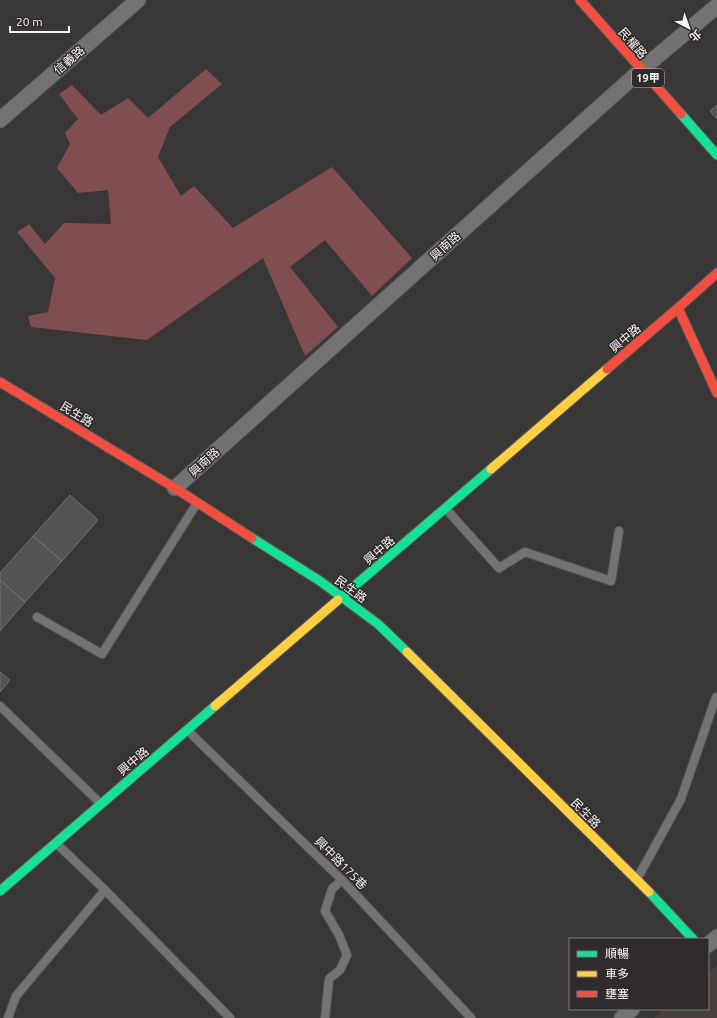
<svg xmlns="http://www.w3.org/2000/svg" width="717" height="1018" font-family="Ubuntu,'Noto Sans TC',sans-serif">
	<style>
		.built { fill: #4a3f3f }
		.forest { fill: #804d51 }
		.building { fill: #545252; stroke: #727070 }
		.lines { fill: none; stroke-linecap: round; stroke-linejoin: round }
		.lane-casing { stroke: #585656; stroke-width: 10 }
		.street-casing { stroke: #585656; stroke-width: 17 }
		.fast-casing { stroke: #585656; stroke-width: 11 }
		.slow-casing { stroke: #585656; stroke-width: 11 }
		.jam-casing { stroke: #585656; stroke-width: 11 }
		.lane { stroke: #747272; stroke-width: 8 }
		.street { stroke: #747272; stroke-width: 15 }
		.fast { stroke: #16e098; stroke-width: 9 }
		.slow { stroke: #ffcf43; stroke-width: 9 }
		.jam { stroke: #f24e42; stroke-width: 9 }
		.labels { text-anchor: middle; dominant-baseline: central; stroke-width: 3; stroke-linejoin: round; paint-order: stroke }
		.shield { fill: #302c2c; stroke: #bbb7b7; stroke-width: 1 }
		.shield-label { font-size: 11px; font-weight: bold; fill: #f6f3f3 }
		.street-label { font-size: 12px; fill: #f6f3f3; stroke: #302c2c }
	</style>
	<rect width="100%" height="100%" fill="#3a3737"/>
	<path class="built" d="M717,965V1018H654L664,1009H708V973Z"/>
	<path class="forest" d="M206,69L222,84L170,127L158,157L181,196L194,186L233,228L332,167L412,258L372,296L325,240L290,267L338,327L305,356L263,258L147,340L31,327L28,316L48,312L55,278L17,232L29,224L45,244L64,223L111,224L108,190L78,193L57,168L70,144L65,133L78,119L59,94L72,85L101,115L128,98L148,118Z"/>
	<path class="building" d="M717,105V119L710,111Z
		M70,495L98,520L62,561L33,536Z
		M33,536L62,561L25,602L0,580V573Z
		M0,580L25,602L0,631Z
		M0,672L10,680L0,692Z"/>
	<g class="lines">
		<g class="lane-casing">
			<path id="lane" d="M446,509L499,568L525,552L611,581L619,531
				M37,617L102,654L197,503
				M0,706L101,804
				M188,731L342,880L471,1018
				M57,844L105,890L230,1018
				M637,879L681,799L716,697
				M8,1018L16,996L105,890
				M325,1018L329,979L340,970L347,955L339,935L325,911L332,889L342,880"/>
		</g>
		<g class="street-casing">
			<path id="street" d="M0,120L138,0
				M175,488L641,70L717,6
				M708,945L717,937
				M622,1018L632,1009"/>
		</g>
		<g class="fast-casing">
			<path id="fast" d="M681,114L717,155
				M252,538L320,581L378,624L407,652
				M338,600L491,469
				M0,891L215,706
				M649,892L693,939"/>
		</g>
		<g class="slow-casing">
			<path id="slow" d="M491,469L607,369
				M407,652L649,892
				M215,706L338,600"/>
		</g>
		<g class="jam-casing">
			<path id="jam" d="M580,0L681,114
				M717,273L678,308L717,393
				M607,369L678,308
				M0,382L175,488L252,538"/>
		</g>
		<use href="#lane" class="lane"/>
		<use href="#street" class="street"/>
		<use href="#fast" class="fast"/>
		<use href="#slow" class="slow"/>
		<use href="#jam" class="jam"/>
	</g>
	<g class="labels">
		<rect class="shield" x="632" y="69" width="32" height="18" rx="3"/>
		<g class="shield-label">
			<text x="648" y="78">19甲</text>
		</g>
		<g class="street-label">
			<text transform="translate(633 43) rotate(49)">民權路</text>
			<text transform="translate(69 60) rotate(-41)">信義路</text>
			<text transform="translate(445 246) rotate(-42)">興南路</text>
			<text transform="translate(625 338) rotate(-41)">興中路</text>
			<text transform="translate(77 414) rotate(31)">民生路</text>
			<text transform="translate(204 462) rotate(-42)">興南路</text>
			<text transform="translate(379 550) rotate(-41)">興中路</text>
			<text transform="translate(351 589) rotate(36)">民生路</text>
			<text transform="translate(133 761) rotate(-40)">興中路</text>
			<text transform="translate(586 813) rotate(45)">民生路</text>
			<text transform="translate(341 863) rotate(45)">興中路175巷</text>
		</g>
	</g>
	<rect x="569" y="938" width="140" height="72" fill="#302c2c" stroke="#7f7c7c"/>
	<rect x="577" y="951" width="20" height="6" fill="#16e098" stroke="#7f7c7c"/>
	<text x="605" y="958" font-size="12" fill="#f6f3f3">順暢</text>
	<rect x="577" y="971" width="20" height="6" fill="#ffcf43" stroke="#7f7c7c"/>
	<text x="605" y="978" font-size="12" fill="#f6f3f3">車多</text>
	<rect x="577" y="991" width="20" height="6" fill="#f24e42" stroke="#7f7c7c"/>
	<text x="605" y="998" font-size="12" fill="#f6f3f3">壅塞</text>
	<g transform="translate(689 28) rotate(139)" stroke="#302c2c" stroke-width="3" paint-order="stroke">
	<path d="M0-3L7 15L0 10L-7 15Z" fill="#f6f3f3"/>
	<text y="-6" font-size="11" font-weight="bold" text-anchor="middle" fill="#f6f3f3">北</text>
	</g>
	<path d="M10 26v6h59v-6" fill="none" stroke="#f6f3f3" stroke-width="2"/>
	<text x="16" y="26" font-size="12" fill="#f6f3f3" stroke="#302c2c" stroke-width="3" paint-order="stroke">20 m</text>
</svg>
